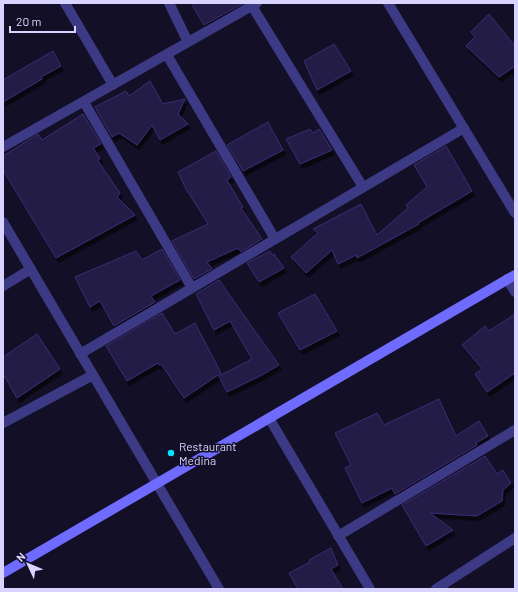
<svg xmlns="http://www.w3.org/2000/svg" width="518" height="592" font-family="Barlow,sans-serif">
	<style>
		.building { fill: #241b47; stroke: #3b2d73; filter: url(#shadow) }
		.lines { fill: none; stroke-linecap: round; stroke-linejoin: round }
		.street { stroke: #3d3a85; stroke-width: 10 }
		.secondary { stroke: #6f6bff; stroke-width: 10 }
		.poi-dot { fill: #00e5ff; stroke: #130f26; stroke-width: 1.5 }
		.labels { text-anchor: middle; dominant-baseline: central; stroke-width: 3; stroke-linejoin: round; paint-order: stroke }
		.poi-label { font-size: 12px; fill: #d9d4ff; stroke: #130f26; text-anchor: start }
	</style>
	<defs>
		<filter id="shadow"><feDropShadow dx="2.5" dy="4.5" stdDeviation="0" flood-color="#0009"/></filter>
	</defs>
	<rect width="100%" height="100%" fill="#130f26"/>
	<path class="building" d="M191,3H244L204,25Z
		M489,14L515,46V66L499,77L466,46L475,37L471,32Z
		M334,44L351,71L317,90L304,61Z
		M53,51L61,66L41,77L42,79L3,102V80Z
		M150,81L163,104L185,99L178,114L188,124L160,140L152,125L137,145L119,133L112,137L95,107L126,91L129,96Z
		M83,114L101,144L93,148L100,158L98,161L120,193L117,197L135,215L56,258L3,170V156L38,134L42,140Z
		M268,122L283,150L243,171L227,145Z
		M310,129L313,133L319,129L332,150L300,164L286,139Z
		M446,146L472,191L418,223L419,224L357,258L356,255L338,264L332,250L306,273L291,257L318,233L313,229L361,204L377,235L408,208L406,205L427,187L414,165Z
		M216,151L231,177L227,180L243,207L241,208L262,239L241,252L238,248L207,262L212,269L194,279L172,241L208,224L186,189L178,172Z
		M162,249L180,280L151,296L155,302L114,326L100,301L90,307L75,277L136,251L142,260Z
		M270,251L272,255L274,254L284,268L259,282L247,263Z
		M219,280L279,365L262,375L227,392L219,376L252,359L230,321L214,330L196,294Z
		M315,294L337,331L300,350L278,313Z
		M162,313L175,334L195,323L221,373L184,398L161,364L159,365L158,363L127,381L106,346Z
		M515,314V373L487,392L475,374L482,369L462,345L485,326L489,331Z
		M37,334L60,369L17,398L3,374V357Z
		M439,399L456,436L479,421L488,436L476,443L477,445L395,494L392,488L362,503L345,468L351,465L335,433L377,413L384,425Z
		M485,456L497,474L503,470L511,483L503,490L502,501L477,516L430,513L453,530L426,546L402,505Z
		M331,548L338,565L331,569L343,589H298L289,573L310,562L309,560Z"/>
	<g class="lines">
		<path class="street" d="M65,3L113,85
			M169,3L188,42
			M388,3L515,213
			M252,6L363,187
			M167,55L275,239
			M84,102L192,288
			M3,147L257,3
			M3,222L219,589
			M507,279L515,292
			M3,286L31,269
			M80,354L464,128
			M269,418L370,589
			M3,423L93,375
			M338,536L515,430
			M436,589L515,538"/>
		<path class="secondary" d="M3,573L515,275"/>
	</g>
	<circle class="poi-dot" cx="171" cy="453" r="4"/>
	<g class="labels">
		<g class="poi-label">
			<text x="179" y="446">Restaurant<tspan x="179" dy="14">Medina</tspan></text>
		</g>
	</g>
	<rect width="518" height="592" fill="none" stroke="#d9d4ff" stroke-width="8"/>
	<g transform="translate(28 564) rotate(314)" stroke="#130f26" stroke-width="3" paint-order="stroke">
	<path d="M0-3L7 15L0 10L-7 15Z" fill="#d9d4ff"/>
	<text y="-6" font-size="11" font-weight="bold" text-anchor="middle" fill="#d9d4ff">N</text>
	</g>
	<path d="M10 26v6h65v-6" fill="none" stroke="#d9d4ff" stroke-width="2"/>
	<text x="16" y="26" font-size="12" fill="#d9d4ff" stroke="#130f26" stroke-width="3" paint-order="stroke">20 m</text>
</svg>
